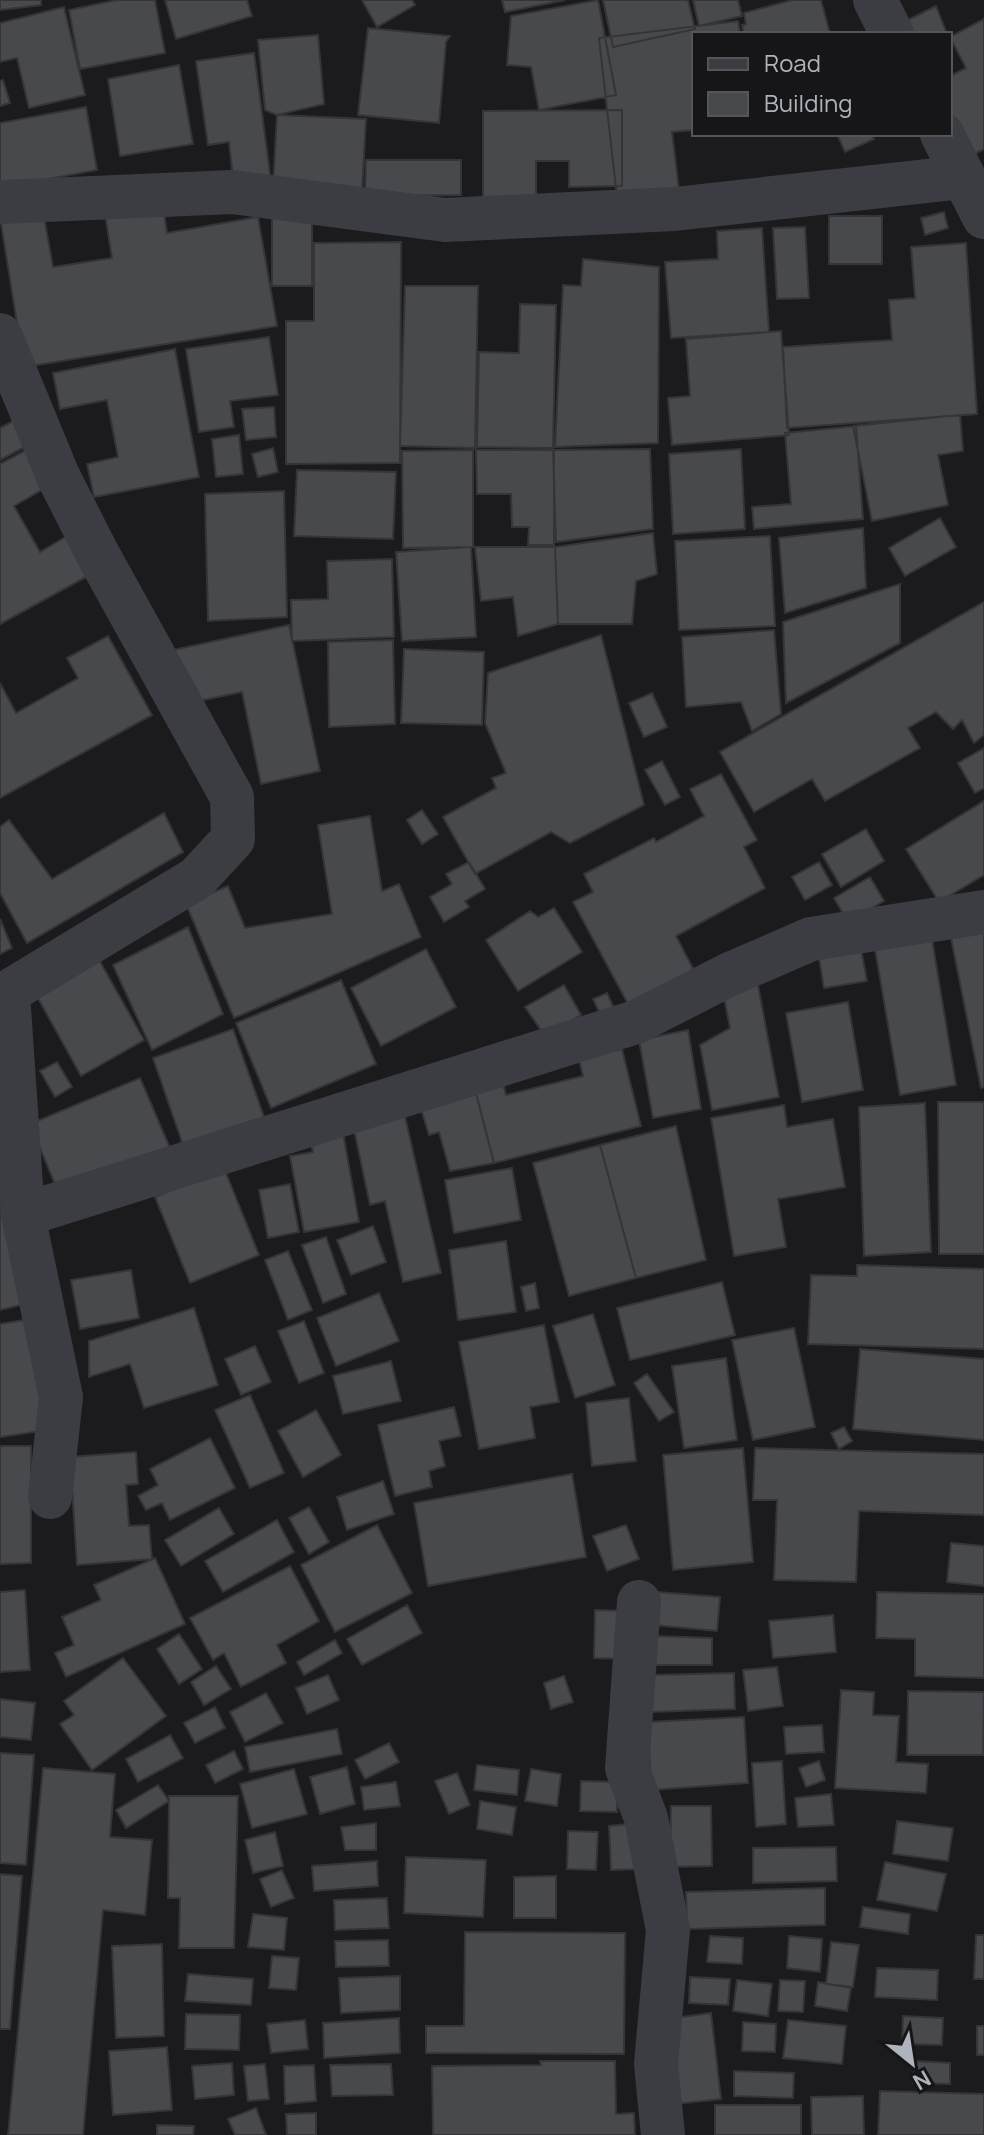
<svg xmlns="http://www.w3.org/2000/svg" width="984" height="2135" font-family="Manrope,sans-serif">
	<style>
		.building { fill: #48494d; stroke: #353539; stroke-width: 2 }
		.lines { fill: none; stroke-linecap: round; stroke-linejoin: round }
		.street { stroke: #3c3d42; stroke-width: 44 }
	</style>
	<rect width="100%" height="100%" fill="#1b1b1d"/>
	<path class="building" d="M0,0H41V5L0,10Z
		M117,0H155L165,53L80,69L69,10Z
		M165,0H247L252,16L176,39Z
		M362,0H412L415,5L377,27Z
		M502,0H565L505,12Z
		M598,0L616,95L539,110L531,67L507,65L511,16Z
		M603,0H688L695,29L613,47Z
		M693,0H738L742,16L699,26Z
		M792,0H821L830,34H744L742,25L746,24L744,13Z
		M936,6L947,34H880Z
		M64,7L85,95L29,108L17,58L0,62V23Z
		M984,19V149L973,155L950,120V76L966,68L950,37Z
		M738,21L740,34H694V130L672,132L680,198L618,206L599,38Z
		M368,28L450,36L446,42L439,123L358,115Z
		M318,35L324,104L277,115L265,110L258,40Z
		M254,53L271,181L234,187L229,142L208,145L196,61Z
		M179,65L193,144L120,156L108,79Z
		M3,80L10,103L0,106V81Z
		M86,107L97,170L0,188V123Z
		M622,110V186L569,187V161H536V210L483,209V111Z
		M277,115L366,119L362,191L273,185Z
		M837,134H871L874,139L845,152Z
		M366,160H461V195L365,196Z
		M162,198L167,233L258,217L277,326L24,367L0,217L43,211L53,267L112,258L104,208Z
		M944,212L948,228L925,235L921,218Z
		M829,216H882V264H829Z
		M272,217H312V286H272Z
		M805,227L809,298L777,299L773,228Z
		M762,228L769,332L671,338L665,262L718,259L717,231Z
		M401,242L400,463L286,464V321H314V243Z
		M966,243L977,414L787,428L783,347L892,340L889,300L915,298L911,247Z
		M583,259L659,267L658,443L555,447L563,285L581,286Z
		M405,286H478L475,448L400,446Z
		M520,304L556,305L553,448L477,447L479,352L519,353Z
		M781,331L789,435L672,445L668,398L690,396L686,339Z
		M269,337L278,395L230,401L234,427L199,432L186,349Z
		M175,349L199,477L94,497L87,464L118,457L107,400L60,409L53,373Z
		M274,407L276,437L246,440L242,409Z
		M960,415L963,451L938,455L948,505L872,521L853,426Z
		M23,416L36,441L0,460V428Z
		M856,426L863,519L754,529L752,507L791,504L785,433Z
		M239,435L243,474L216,477L212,439Z
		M273,448L278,472L258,477L252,454Z
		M650,449L653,529L556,542L553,450Z
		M741,449L745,529L673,534L669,454Z
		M26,450L47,487L14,506L40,552L72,533L95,572L0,624V464Z
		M473,450V547L403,548L402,451Z
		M476,450H554V545H528L529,527H512L511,494H477Z
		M297,470L396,472L393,539L294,536Z
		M284,491L287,617L208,621L205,494Z
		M940,518L956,547L905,576L889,548Z
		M863,528L866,588L785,613L779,538Z
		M653,533L657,574L636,581L632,624H558L555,547Z
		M770,536L775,626L679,630L675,541Z
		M471,547L476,637L402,641L396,552Z
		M475,547H555L558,624L518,636L513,597L481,601Z
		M392,559L394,637L292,641L291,600L328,599L327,561Z
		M900,584V643L786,703L783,622Z
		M984,602V735L974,743L962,720L953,729L936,712L908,728L920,748L825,801L812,779L754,812L720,752Z
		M289,625L320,771L261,784L242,692L170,707L159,653Z
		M774,630L781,714L752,731L741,702L686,707L682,637Z
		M601,635L644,805L570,843L551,832L475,874L443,817L496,788L492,778L506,773L485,723L488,673Z
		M108,636L152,715L0,798V683L16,713L78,678L67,658Z
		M393,640L395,724L329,727L328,642Z
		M404,649L484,652L482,725L401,723Z
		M652,693L667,727L644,737L629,703Z
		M984,748V788L975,793L958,763Z
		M662,761L680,797L665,805L645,770Z
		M721,774L757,840L744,847L765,888L676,936L700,982L635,1017L573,902L593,892L584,874L654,838L656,842L704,816L690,789Z
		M984,801V875L939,902L906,849Z
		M422,810L438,834L422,844L407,820Z
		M164,813L183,852L27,943L0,893V827L9,820L52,879Z
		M370,816L382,891L399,884L421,937L234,1018L186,904L228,886L245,928L332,914L318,825Z
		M866,829L884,861L841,887L822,854Z
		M469,862L485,889L465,901L469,907L444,922L430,897L452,884L446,874Z
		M819,862L832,885L805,900L792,877Z
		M870,877L884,901L848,922L834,898Z
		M554,908L582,952L518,991L486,940L530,911L538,917Z
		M0,919L12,948L0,954Z
		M984,926V1087L981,1088L950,933Z
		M188,927L223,1014L152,1050L113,965Z
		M932,939L956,1085L900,1095L875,949Z
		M860,944L867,981L824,988L818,951Z
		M426,949L456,1007L381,1046L351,988Z
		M97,956L144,1040L81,1076L34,991Z
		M341,980L376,1064L271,1108L236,1023Z
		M757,980L779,1097L712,1110L700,1045L730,1028L722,987Z
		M564,985L581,1015L545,1036L525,1007Z
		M607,993L618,1017L605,1024L593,999Z
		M848,1002L863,1090L802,1102L786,1013Z
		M233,1029L264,1117L183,1145L153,1058Z
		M688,1030L701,1109L653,1118L639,1040Z
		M622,1049L641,1126L494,1163L476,1093L502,1078L506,1095L583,1076L579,1059Z
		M57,1062L72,1087L55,1097L40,1071Z
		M140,1078L170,1148L59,1194L30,1124Z
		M476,1093L494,1163L450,1171L439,1132L429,1135L421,1109Z
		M938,1102H984V1254H939Z
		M925,1103L931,1252L864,1256L859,1107Z
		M784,1105L787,1127L833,1119L845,1187L778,1199L786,1247L734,1256L711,1118Z
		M403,1108L441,1273L403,1282L385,1201L370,1205L352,1120Z
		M676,1126L706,1260L636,1278L600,1145Z
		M342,1127L359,1222L304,1232L290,1156L313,1152L308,1133Z
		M600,1145L636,1278L569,1296L533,1163Z
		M224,1168L259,1255L190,1283L155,1197Z
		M512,1168L521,1220L454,1233L445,1180Z
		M290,1184L299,1232L268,1238L259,1190Z
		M0,1203L21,1305L0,1310Z
		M373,1226L386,1262L351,1275L337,1240Z
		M326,1237L346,1294L323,1303L302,1245Z
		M506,1241L516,1312L458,1320L449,1250Z
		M288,1251L312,1310L288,1320L265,1260Z
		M857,1265L984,1269V1349L808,1344L811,1275L857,1276Z
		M131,1270L139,1318L80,1329L71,1280Z
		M722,1282L735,1335L630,1360L617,1308Z
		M535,1283L539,1308L526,1311L521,1287Z
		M379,1293L399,1341L336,1366L317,1318Z
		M194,1308L218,1385L144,1408L130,1364L89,1377V1341Z
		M593,1314L615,1385L575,1398L553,1326Z
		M31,1319L48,1430L0,1437V1324Z
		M304,1321L324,1373L299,1383L278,1331Z
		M544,1325L559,1402L530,1407L535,1438L479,1449L459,1342Z
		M794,1328L815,1427L753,1440L732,1340Z
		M255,1346L271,1382L241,1395L225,1359Z
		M860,1349L984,1359V1440L853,1429Z
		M726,1358L737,1440L684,1448L672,1366Z
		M391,1361L401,1401L343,1414L333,1376Z
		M647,1374L674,1412L659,1421L634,1383Z
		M250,1395L284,1473L250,1488L215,1410Z
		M629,1398L636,1461L592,1466L586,1403Z
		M454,1407L461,1436L439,1441L445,1466L429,1471L432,1487L395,1496L378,1425Z
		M316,1410L341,1455L303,1477L278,1431Z
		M844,1427L852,1441L839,1449L831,1433Z
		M210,1438L235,1488L170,1520L162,1503L146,1510L138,1496L158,1485L150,1469Z
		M0,1446H31V1563L0,1564Z
		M743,1448L753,1562L673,1570L663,1455Z
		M755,1448L984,1454V1515L859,1511L856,1582L774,1580L777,1500H753Z
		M136,1452L138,1484L126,1485L129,1526L149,1525L152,1559L77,1565L70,1457Z
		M572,1474L586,1557L428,1586L414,1503Z
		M383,1481L394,1514L347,1530L337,1497Z
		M309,1507L329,1542L309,1554L289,1518Z
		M219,1508L234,1534L181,1566L165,1540Z
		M277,1520L294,1552L223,1592L205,1561Z
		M377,1525L412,1593L335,1632L301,1565Z
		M626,1525L639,1559L607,1571L593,1536Z
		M951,1543L984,1546V1586L947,1582Z
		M155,1558L185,1624L66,1677L55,1653L74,1645L62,1617L101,1600L94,1585Z
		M290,1566L319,1621L277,1645L286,1663L241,1687L224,1653L213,1660L190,1618Z
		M25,1590L30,1670L0,1672V1592Z
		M657,1592L720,1597L717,1631L654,1625Z
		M877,1592L984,1594V1678L915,1676V1639L876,1638Z
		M407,1605L422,1633L362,1665L347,1639Z
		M595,1610L631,1611L630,1659L594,1658Z
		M833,1615L836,1652L773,1658L769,1621Z
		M179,1634L202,1669L179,1684L157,1649Z
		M655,1636L712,1638V1665H654Z
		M335,1640L342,1653L304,1675L297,1662Z
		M123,1658L166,1716L92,1770L60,1724L74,1715L64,1701Z
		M216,1666L231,1689L204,1705L191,1682Z
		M777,1667L783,1706L748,1711L743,1670Z
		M734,1673L735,1709L652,1712L651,1675Z
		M328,1675L339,1700L307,1714L296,1688Z
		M564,1676L573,1702L551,1709L544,1683Z
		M841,1690L874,1692L873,1715L899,1716L896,1762L928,1764L926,1793L835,1788Z
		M908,1691L984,1692L983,1755H907Z
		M266,1693L283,1723L245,1742L230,1712Z
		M0,1699L35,1703L31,1740L0,1737Z
		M215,1707L225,1728L195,1743L184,1723Z
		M744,1717L748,1783L651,1790L648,1722Z
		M822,1725L824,1752L786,1754L784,1727Z
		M337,1729L342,1754L250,1772L245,1747Z
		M170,1735L183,1758L138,1782L126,1759Z
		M389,1743L399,1762L365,1779L355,1760Z
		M234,1751L243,1769L215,1783L206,1765Z
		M0,1753L34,1755L26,1865L0,1863Z
		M782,1761L786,1824L756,1827L752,1763Z
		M819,1761L825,1780L806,1787L799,1768Z
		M477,1765L519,1770L517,1795L474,1790Z
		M347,1767L355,1804L320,1814L310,1777Z
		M43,1768L115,1774L110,1837L152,1840L145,1915L103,1910L83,2135H8Z
		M294,1769L307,1814L252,1828L240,1784Z
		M531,1769L561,1774L557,1806L525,1801Z
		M457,1773L470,1805L449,1814L435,1781Z
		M581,1781L617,1782V1812L580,1811Z
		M396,1782L400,1806L364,1810L361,1787Z
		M158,1785L169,1801L126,1828L116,1810Z
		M831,1794L834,1825L798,1827L795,1798Z
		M169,1796H238L234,1948H179L180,1898H168Z
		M480,1801L516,1807L512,1835L477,1829Z
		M671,1806H711L712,1866L670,1867Z
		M897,1821L953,1828L948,1861L893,1854Z
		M376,1823V1850H345L341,1827Z
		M638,1823L641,1869L611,1870L609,1826Z
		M568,1831L598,1832L596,1870L567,1869Z
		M275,1832L283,1866L253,1873L245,1840Z
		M836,1847L837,1881L753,1883V1848Z
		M406,1857L486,1860L483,1917L404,1913Z
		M377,1861L378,1886L314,1891L312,1866Z
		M885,1862L946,1874L937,1911L877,1900Z
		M282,1870L294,1898L271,1907L260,1879Z
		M0,1874L22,1876L10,2029H0Z
		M556,1876V1918H514V1877Z
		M825,1888V1925L687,1929L686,1892Z
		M387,1898L389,1928L335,1930L334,1900Z
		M863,1907L910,1914L908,1934L860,1927Z
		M253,1914L287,1918L284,1950L248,1947Z
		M465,1932L625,1933L624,2054L426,2053V2026H464Z
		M976,1935H984V1979H974Z
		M710,1936L743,1938L742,1964L707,1962Z
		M789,1936L822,1939L820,1972L787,1968Z
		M388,1940L389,1966L336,1967L335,1941Z
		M831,1942L859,1945L853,1987L826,1984Z
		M162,1944L164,2036L116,2038L112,1946Z
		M272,1956L299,1958L296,1990L269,1988Z
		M877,1968L938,1970L937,2000L875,1997Z
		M188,1974L253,1979L251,2005L185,2001Z
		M400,1976V2010L341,2013L339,1978Z
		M690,1977L730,1979L728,2005L689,2003Z
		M737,1980L772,1984L768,2016L733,2011Z
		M780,1980L805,1981L803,2012L778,2011Z
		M818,1982L851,1988L847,2011L815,2006Z
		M711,2013L721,2099L676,2104L667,2019Z
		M186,2014L240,2015L239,2050L185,2049Z
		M903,2016L943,2018L942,2045L902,2044Z
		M399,2018L400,2053L324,2058L323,2023Z
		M305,2020L308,2049L271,2053L267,2024Z
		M788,2020L846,2026L842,2064L783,2058Z
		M743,2022L776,2024L775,2052L742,2051Z
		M977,2026H984V2055H977Z
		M167,2047L172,2110L113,2115L109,2051Z
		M540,2061H615L616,2114L634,2113L635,2135H433L432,2066L541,2065Z
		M915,2061L950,2063V2084L913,2083Z
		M232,2063L234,2095L195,2099L192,2066Z
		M265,2064L269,2099L248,2101L244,2066Z
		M391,2064L393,2095L332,2096L330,2065Z
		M314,2065L316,2101L285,2104L284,2066Z
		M734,2071L794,2073L793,2098L734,2096Z
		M880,2091L984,2094V2135H878Z
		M863,2096L864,2135H812L811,2097Z
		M715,2105H801V2135H715Z
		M256,2108L266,2135H235L228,2119Z
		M316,2113V2135H287L286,2114Z
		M157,2125L194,2126L193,2135H157Z"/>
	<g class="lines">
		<path class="street" d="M875,0L892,34
			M942,134L984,217
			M0,202L232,192L445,220L674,209L963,177
			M0,335L58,476L97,553L232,797L233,839L197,878L0,997
			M8,993L23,1215L61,1397L50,1497
			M23,1215L636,1022L728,975L811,939L984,912
			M639,1602L627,1768L646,1818L668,1930L656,2064L663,2135"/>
	</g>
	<rect x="692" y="32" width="260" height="104" fill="#161618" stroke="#535559" stroke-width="2"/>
	<rect x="708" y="58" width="40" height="12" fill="#3c3d42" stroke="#535559" stroke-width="2"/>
	<text x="764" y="72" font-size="24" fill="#afb3bb">Road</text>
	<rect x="708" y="92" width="40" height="24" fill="#48494d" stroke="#535559" stroke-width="2"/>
	<text x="764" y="112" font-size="24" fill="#afb3bb">Building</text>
	<g transform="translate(912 2063) rotate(150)" stroke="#161618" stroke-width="6" paint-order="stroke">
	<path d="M0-6L14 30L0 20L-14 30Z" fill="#afb3bb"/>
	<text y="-12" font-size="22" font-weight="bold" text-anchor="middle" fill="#afb3bb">N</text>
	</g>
</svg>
